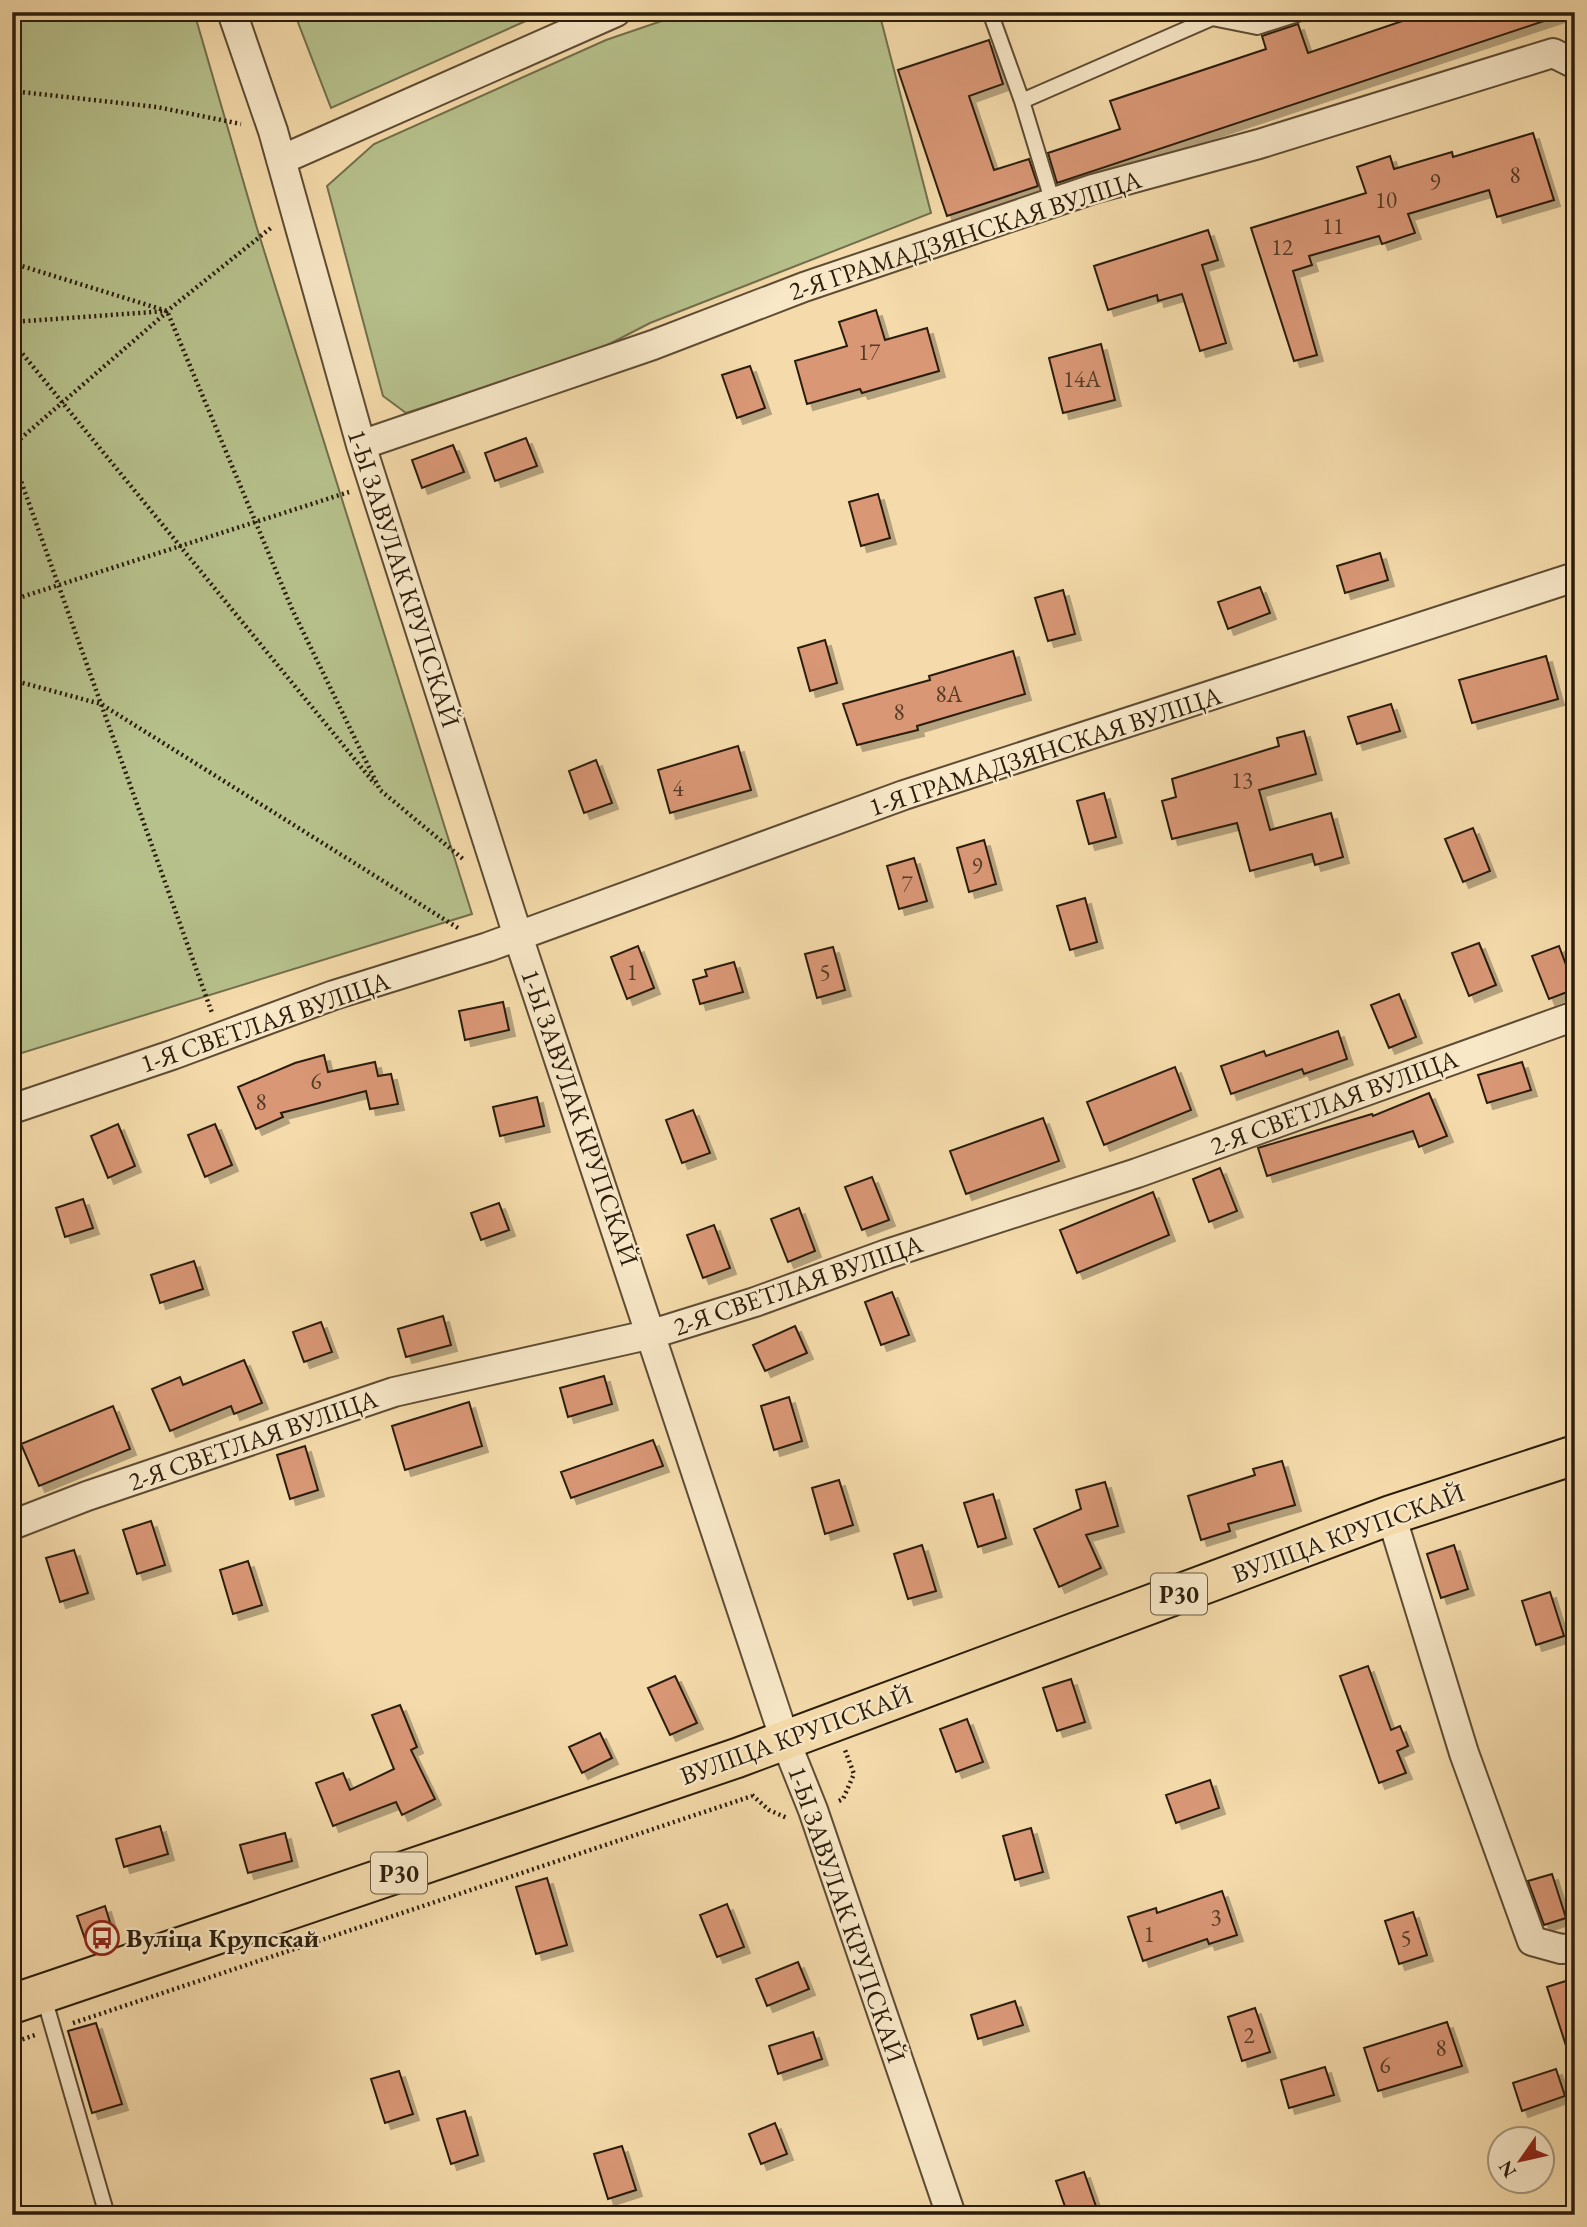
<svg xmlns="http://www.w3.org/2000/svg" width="1587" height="2227" font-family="'EB Garamond',serif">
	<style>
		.green { fill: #b7c18c; stroke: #716f4c; stroke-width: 2 }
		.building { fill: #d99776; stroke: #2b1d0c; stroke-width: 2; filter: url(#shadow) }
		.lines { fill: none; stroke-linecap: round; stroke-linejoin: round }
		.service-casing { stroke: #5e4c34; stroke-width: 18 }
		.minor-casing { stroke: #5e4c34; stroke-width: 32 }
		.primary-casing { stroke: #2b1d0c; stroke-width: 42 }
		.path { stroke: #2b1d0c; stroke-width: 4.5; stroke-dasharray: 2 3.5; stroke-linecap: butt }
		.service { stroke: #f8e8c8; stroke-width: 14 }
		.minor { stroke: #f8e8c8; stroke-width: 28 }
		.primary { stroke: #f5dbab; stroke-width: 38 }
		.labels { text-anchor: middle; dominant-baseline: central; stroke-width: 5; stroke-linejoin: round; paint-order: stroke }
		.number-label { font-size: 23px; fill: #563c26 }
		.shield { fill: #f8e8c8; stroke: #685a44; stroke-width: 2 }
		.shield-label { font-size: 24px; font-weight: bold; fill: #2b1d0c }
		.street-label { font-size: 26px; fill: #2b1d0c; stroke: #f8e8c8 }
		.poi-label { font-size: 26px; font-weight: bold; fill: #2b1d0c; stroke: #f8e8c8; text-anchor: start }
	</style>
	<defs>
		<filter id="shadow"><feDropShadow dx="6" dy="6" stdDeviation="0" flood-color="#0004"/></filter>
	</defs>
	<rect width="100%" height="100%" fill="#f5dbab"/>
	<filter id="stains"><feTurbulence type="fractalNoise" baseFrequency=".00286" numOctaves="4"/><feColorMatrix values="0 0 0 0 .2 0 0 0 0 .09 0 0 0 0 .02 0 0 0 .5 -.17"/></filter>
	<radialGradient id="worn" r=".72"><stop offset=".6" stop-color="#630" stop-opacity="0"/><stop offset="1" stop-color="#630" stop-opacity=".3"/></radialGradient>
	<path class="green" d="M12,12H194L256,225L472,914L12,1056Z
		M294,12H546L331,108Z
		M688,12H879L931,213L650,323L588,355L406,413L383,396L327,186L374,144L606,40Z"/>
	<path class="building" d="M1429,12H1558L1559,16L1057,183L1048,153L1120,129L1110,101L1266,49L1262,36L1298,24L1308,53Z
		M989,40L1003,84L969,96L994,170L1029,159L1038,186L947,216L898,70Z
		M1533,133L1554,200L1497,217L1489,190L1408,214L1415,233L1382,244L1379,236L1309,256L1312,265L1293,271L1317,355L1294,361L1251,228L1366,193L1357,167L1390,156L1394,169L1452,152L1453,157Z
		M1208,230L1218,260L1202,265L1226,343L1200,351L1182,294L1158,301L1157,295L1108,310L1094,266Z
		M876,310L885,340L927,328L939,371L862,393L860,389L807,404L795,361L847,346L839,322Z
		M1101,344L1115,400L1063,413L1049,358Z
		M750,366L765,408L737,418L722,375Z
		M526,438L537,466L495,481L485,453Z
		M453,445L464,472L422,488L412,460Z
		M878,494L890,538L861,546L849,502Z
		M1380,553L1388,580L1345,593L1337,566Z
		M1260,587L1270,613L1228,629L1218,602Z
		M1063,590L1075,634L1048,641L1035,598Z
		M825,640L837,683L810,691L798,648Z
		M1013,651L1025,694L917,726L918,730L857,745L843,704L930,680L929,676Z
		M1546,656L1558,699L1472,723L1459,680Z
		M1391,704L1400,731L1357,744L1348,717Z
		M1304,731L1316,774L1259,790L1270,830L1331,813L1343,857L1315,865L1312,854L1250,871L1237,823L1172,839L1162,801L1176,797L1172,779L1279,746L1277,738Z
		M738,746L751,790L670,813L658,770Z
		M596,760L612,803L584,813L569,771Z
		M1104,793L1116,837L1089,844L1077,801Z
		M1473,828L1490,871L1463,882L1445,839Z
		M984,840L996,884L969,892L957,848Z
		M914,858L927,901L899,909L887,866Z
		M1085,898L1097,942L1070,950L1057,906Z
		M1479,943L1496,985L1469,996L1452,953Z
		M638,946L654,988L627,999L611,957Z
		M1559,946L1575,989L1549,999L1532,956Z
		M833,947L845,990L817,998L805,954Z
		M734,962L743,992L700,1004L693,980L707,976L705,970Z
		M1399,994L1416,1037L1389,1048L1371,1005Z
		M503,1002L509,1030L465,1040L459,1011Z
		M1338,1031L1347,1059L1304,1074L1302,1069L1231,1094L1221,1066L1264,1051L1266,1056Z
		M324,1055L328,1072L375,1062L378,1076L391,1074L398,1104L370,1109L366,1091L281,1113L283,1117L256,1129L238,1087L295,1063Z
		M1522,1062L1531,1090L1487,1103L1478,1075Z
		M1175,1067L1191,1110L1104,1145L1087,1102Z
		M1429,1093L1447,1136L1419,1147L1413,1131L1267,1176L1258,1148L1372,1114L1373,1116Z
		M537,1097L544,1126L500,1136L493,1107Z
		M693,1110L710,1153L682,1163L666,1120Z
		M1043,1118L1059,1161L966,1194L950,1151Z
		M118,1124L135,1166L108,1178L91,1136Z
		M215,1124L232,1165L205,1177L188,1135Z
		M1220,1168L1237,1211L1209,1222L1193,1179Z
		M872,1177L889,1220L862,1230L845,1187Z
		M1153,1192L1169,1235L1077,1273L1060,1230Z
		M83,1199L93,1228L65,1237L56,1208Z
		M499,1203L509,1230L481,1240L471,1213Z
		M799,1208L815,1251L788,1262L771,1219Z
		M714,1225L730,1268L703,1278L687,1235Z
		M194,1261L203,1289L160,1303L151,1275Z
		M892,1292L909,1335L881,1345L865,1302Z
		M443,1316L451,1345L406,1357L398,1329Z
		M321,1322L332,1352L304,1362L293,1332Z
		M795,1326L807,1353L765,1371L753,1345Z
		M244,1360L262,1403L234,1414L231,1406L170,1431L152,1389L180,1377L183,1385Z
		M604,1376L612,1404L568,1417L560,1388Z
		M789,1397L802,1441L774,1450L761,1406Z
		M469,1402L482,1446L405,1470L392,1426Z
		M113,1406L130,1449L39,1486L21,1444Z
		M653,1440L663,1466L571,1498L561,1472Z
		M305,1446L318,1490L290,1499L277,1455Z
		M1282,1461L1295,1505L1228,1524L1230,1531L1201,1540L1188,1496L1255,1475L1253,1469Z
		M839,1480L853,1525L825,1534L812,1488Z
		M1105,1482L1118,1526L1086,1535L1101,1568L1059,1587L1034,1529L1081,1509L1076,1490Z
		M993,1494L1006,1538L978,1547L964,1503Z
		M151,1521L165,1565L137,1574L123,1530Z
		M922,1545L936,1591L908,1599L894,1554Z
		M1454,1545L1468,1589L1441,1598L1427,1554Z
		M74,1550L88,1593L60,1602L46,1558Z
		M248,1561L262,1605L233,1614L220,1570Z
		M1550,1592L1564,1636L1536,1645L1522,1601Z
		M1368,1666L1391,1730L1400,1726L1408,1746L1397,1751L1406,1773L1379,1783L1340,1676Z
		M675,1676L697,1723L670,1735L648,1688Z
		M1071,1679L1085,1722L1057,1731L1043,1688Z
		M400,1705L417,1747L411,1750L435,1799L402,1815L396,1802L333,1826L316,1783L343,1773L350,1790L394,1769L372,1715Z
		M967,1719L983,1762L956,1772L940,1729Z
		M600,1733L612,1758L582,1773L569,1747Z
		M1210,1780L1219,1808L1176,1823L1166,1795Z
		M160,1826L168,1854L124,1867L116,1839Z
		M1031,1828L1043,1872L1015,1880L1003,1836Z
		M285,1833L292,1861L248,1873L240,1845Z
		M1552,1874L1566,1918L1544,1925L1528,1881Z
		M547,1878L567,1945L536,1954L516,1887Z
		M1222,1891L1237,1935L1209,1944L1207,1939L1143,1961L1128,1917L1156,1908L1157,1913Z
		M727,1904L744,1947L717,1957L700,1915Z
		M105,1906L112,1929L85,1939L77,1916Z
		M1413,1912L1427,1955L1399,1964L1385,1921Z
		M798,1962L809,1989L767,2006L756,1979Z
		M1575,1978V2057L1570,2058L1547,1987Z
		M1015,2001L1023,2025L978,2039L971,2015Z
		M1255,2008L1270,2052L1242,2061L1228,2017Z
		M1447,2022L1462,2066L1378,2091L1364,2048Z
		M96,2023L122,2104L92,2113L68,2031Z
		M813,2032L822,2059L778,2074L769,2046Z
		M1325,2067L1334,2095L1289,2108L1281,2080Z
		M1556,2069L1565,2096L1522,2111L1513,2083Z
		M399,2071L413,2114L385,2123L371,2079Z
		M465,2111L478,2155L451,2164L437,2119Z
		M775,2123L787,2154L761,2164L749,2134Z
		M622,2146L636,2190L608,2199L594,2154Z
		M1084,2172L1099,2215H1068L1056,2181Z"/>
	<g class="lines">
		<g class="service-casing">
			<path id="service" d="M990,12L1022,101L1053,203
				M1022,101L1212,18L1257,27L1304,12
				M43,1994L107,2215"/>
		</g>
		<g class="minor-casing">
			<path id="minor" d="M232,12L273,131L361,445L518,936L785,1740L813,1810L951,2215
				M281,160L616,12
				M361,445L653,345L804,287L1093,189L1259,144L1553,53L1575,64
				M12,1109L172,1055L334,995L488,947L904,795L1575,577
				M1391,1515L1464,1753L1532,1941L1561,1949L1575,1948
				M12,1525L87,1496L394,1392L652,1334L755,1302L887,1254L1137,1173L1575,1016"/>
		</g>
		<g class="primary-casing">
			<path id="primary" d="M12,2004L737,1758L1391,1515L1575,1455"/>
		</g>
		<path class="path" d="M12,91L157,107L241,124
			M12,263L167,311L292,609L380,790L463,859
			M12,322L167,311L272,227
			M12,341L375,784
			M12,446L167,312
			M12,456L212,1013
			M12,600L349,492
			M12,680L101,704L458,928
			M752,1795L769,1810L787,1818
			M839,1801L843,1799L854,1774L845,1750
			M73,2023L752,1796
			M12,2043L35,2035"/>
		<use href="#service" class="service"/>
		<use href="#minor" class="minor"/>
		<use href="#primary" class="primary"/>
	</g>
	<defs>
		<g id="bus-ring" transform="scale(1.75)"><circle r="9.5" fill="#f8e8c8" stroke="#8f2418" stroke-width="1.5"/><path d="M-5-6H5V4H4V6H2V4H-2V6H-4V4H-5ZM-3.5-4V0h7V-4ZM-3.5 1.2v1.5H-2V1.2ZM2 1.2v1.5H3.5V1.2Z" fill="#8f2418"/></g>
	</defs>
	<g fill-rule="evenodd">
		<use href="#bus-ring" x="102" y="1938"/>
	</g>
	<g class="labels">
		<g class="number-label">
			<text x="1515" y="175">8</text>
			<text x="1435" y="182">9</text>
			<text x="1386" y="200">10</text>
			<text x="1333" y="226">11</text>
			<text x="1282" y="247">12</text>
			<text x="869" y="352">17</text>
			<text x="1082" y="379">14А</text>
			<text x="949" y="694">8А</text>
			<text x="899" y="712">8</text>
			<text x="1242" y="780">13</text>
			<text x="678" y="788">4</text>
			<text x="977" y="866">9</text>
			<text x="907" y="884">7</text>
			<text x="632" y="972">1</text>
			<text x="825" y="972">5</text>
			<text x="316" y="1081">6</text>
			<text x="261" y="1102">8</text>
			<text x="1216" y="1917">3</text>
			<text x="1149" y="1934">1</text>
			<text x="1406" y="1938">5</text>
			<text x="1249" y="2035">2</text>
			<text x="1441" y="2048">8</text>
			<text x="1385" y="2065">6</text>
		</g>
		<g class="shield">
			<rect x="1151" y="1573.5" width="56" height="41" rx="5"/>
			<rect x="371" y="1852.5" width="56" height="41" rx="5"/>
		</g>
		<g class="shield-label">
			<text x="1179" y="1594">Р30</text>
			<text x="399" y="1873">Р30</text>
		</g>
		<g class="street-label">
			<text transform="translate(965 235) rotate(-18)">2-Я ГРАМАДЗЯНСКАЯ ВУЛІЦА</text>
			<text transform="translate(404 578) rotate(72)">1-Ы ЗАВУЛАК КРУПСКАЙ</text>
			<text transform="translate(1045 751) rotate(-18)">1-Я ГРАМАДЗЯНСКАЯ ВУЛІЦА</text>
			<text transform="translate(265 1022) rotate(-19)">1-Я СВЕТЛАЯ ВУЛІЦА</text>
			<text transform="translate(1334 1102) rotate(-20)">2-Я СВЕТЛАЯ ВУЛІЦА</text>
			<text transform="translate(580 1117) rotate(71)">1-Ы ЗАВУЛАК КРУПСКАЙ</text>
			<text transform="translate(798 1285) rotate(-19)">2-Я СВЕТЛАЯ ВУЛІЦА</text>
			<text transform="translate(253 1440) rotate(-19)">2-Я СВЕТЛАЯ ВУЛІЦА</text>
			<text transform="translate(1348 1533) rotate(-20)">ВУЛІЦА КРУПСКАЙ</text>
			<text transform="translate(796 1735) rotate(-20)">ВУЛІЦА КРУПСКАЙ</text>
			<text transform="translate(847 1914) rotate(71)">1-Ы ЗАВУЛАК КРУПСКАЙ</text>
		</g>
		<g class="poi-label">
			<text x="126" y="1938">Вуліца Крупскай</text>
		</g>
	</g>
	<rect width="1587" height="2227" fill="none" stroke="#f5dbab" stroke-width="42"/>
	<rect x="14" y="14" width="1559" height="2199" fill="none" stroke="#2b1d0c" stroke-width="3.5"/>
	<rect x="21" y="21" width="1545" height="2185" fill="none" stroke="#2b1d0c" stroke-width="2"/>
	<g transform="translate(1521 2160) rotate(236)"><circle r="33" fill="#f8e8c8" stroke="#a6977d" stroke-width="2"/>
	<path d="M0-5L12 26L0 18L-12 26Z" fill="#8f2418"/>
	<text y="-10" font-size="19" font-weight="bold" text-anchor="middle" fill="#2b1d0c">N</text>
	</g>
	<rect width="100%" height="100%" filter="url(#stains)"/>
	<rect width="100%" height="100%" fill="url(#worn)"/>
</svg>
